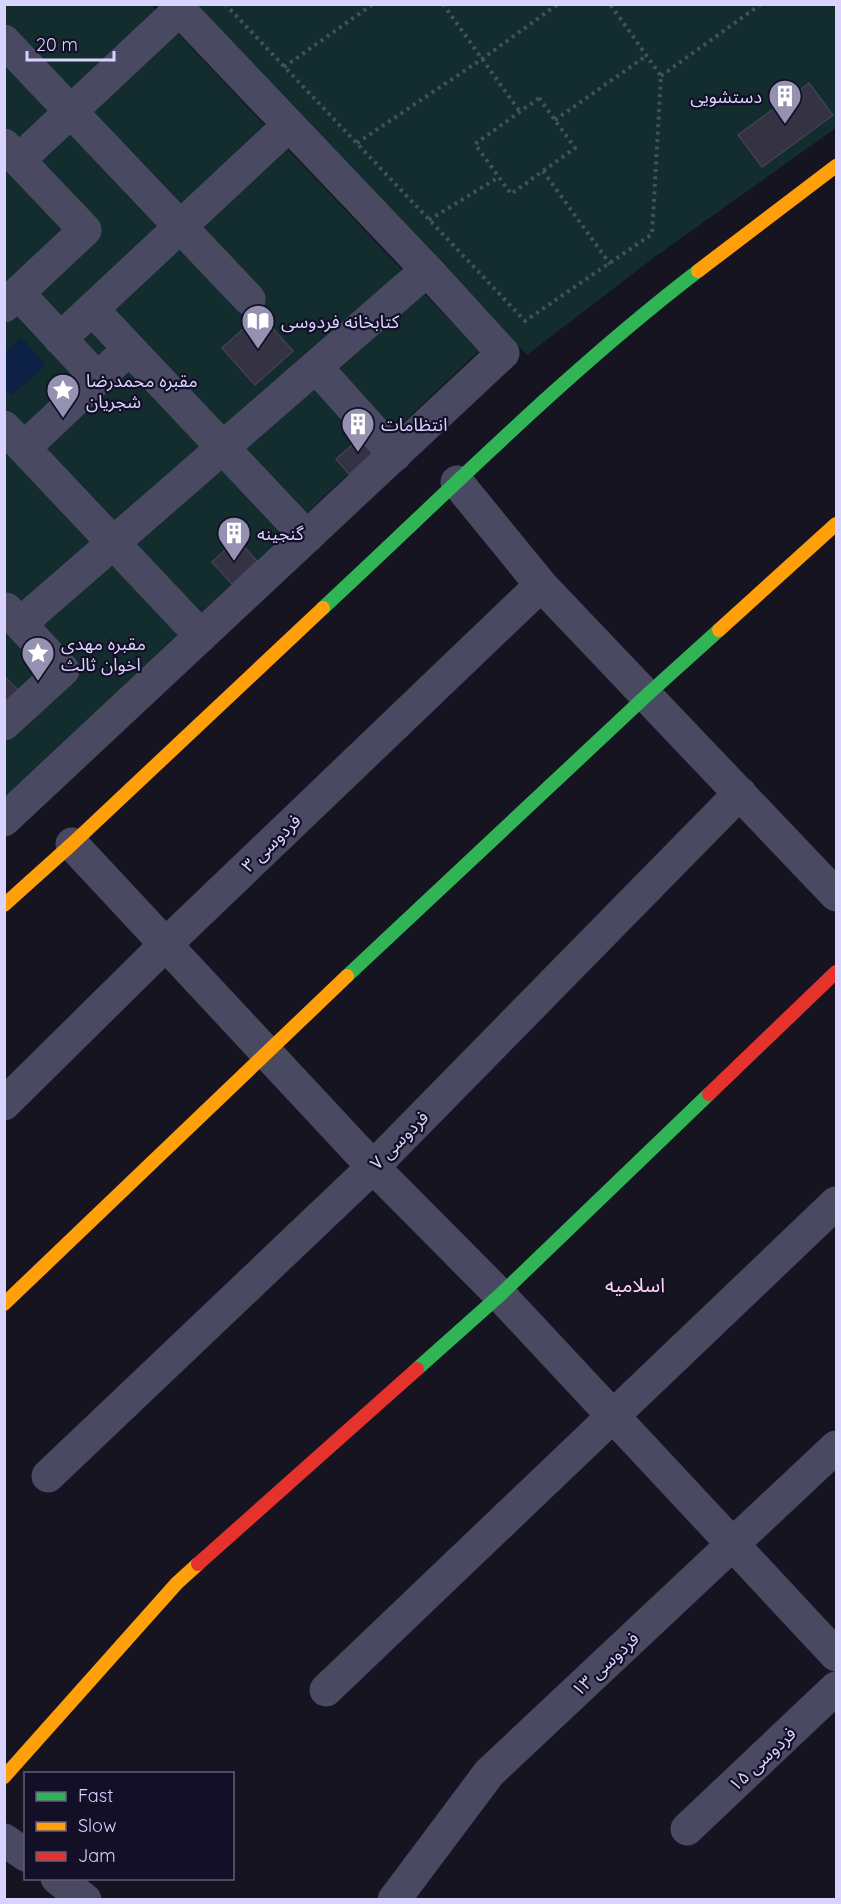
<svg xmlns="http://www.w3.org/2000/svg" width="841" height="1904" font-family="Quicksand,'Noto Sans Arabic',sans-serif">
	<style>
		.green { fill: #132c2d }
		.water { fill: #0d2144 }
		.building { fill: #343243; stroke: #433f54; stroke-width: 1.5 }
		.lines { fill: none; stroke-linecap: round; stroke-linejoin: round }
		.path { stroke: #44505f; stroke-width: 4; stroke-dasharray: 3 4.5; stroke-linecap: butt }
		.street { stroke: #4a4962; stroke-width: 33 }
		.fast { stroke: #30b455; stroke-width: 14 }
		.slow { stroke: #ff9f0a; stroke-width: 14 }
		.jam { stroke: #e5322d; stroke-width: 14 }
		.labels { text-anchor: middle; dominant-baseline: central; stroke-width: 4.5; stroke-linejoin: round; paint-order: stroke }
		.poi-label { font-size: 18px; fill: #d9d4ff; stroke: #130f26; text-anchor: start }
		.street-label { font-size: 18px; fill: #d9d4ff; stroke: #130f26 }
		.neighbourhood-label { font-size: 20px; fill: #ffd6f0; stroke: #130f26 }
	</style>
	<rect width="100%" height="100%" fill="#161421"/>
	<path class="green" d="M5,5H151L479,351L5,797Z
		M195,5H836V128L656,256L527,355Z"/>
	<path class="water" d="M21,337L46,365L11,396L5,389V353Z"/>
	<path class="building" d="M809,83L833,115L762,167L738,135Z
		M260,314L293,351L255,385L222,348Z
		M367,432L380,446L349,474L336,459Z
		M237,539L257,561L232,584L212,562Z
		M4,676L23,695L4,712Z"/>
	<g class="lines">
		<path class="path" d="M225,4L525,321L652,234L661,76L610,4
			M443,4L520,112
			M284,67L373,4
			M661,76L761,4
			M539,98L575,148L511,194L475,144Z
			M555,120L646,56
			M357,143L482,59L558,4
			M543,171L610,264
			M429,220L499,177"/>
		<path class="street" d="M4,41L249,299
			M4,145L85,230L4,306
			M19,160L179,10
			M18,293L98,379
			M92,309L307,537
			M60,339L288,126
			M316,367L395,455
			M4,427L201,636
			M24,448L129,349
			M457,482L541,585L836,895
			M20,624L427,270
			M4,724L63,670L6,609
			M4,820L503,353L427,270L174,4
			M72,844L373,1167L500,1295L836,1655
			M4,1104L166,944L541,585
			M48,1476L373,1167L740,793
			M326,1690L836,1203
			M687,1829L836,1688
			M4,1840L26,1855
			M57,1878L85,1900
			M394,1900L489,1773L836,1447"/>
		<path class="fast" d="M323,608C446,494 565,373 698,271
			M347,976L647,695L719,630
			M417,1369L500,1295L709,1094"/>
		<path class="slow" d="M698,271L836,166
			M719,630L836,524
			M4,905L72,844L323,608
			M4,1304L347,976
			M4,1777L177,1583L198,1564"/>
		<path class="jam" d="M709,1094L836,972
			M198,1564L417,1369"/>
	</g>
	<defs>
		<g id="building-pin" transform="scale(1.725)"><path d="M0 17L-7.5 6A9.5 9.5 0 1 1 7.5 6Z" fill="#9591b1" stroke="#130f26"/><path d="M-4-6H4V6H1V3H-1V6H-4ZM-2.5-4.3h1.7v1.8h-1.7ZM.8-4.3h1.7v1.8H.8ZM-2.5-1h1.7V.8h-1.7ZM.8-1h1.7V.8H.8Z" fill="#fff"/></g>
		<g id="library-pin" transform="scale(1.725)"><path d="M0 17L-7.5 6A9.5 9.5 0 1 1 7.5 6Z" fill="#9591b1" stroke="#130f26"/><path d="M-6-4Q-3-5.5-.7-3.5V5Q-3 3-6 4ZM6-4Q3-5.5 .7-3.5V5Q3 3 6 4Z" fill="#fff"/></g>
		<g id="sight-pin" transform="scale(1.725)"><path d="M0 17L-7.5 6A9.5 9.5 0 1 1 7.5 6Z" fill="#9591b1" stroke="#130f26"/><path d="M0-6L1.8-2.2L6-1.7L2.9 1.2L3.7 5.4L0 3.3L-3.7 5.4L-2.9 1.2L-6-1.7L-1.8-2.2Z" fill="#fff"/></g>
	</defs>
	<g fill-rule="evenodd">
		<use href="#building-pin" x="785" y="96"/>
		<use href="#library-pin" x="258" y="321"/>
		<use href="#sight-pin" x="63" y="390"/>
		<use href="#building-pin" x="358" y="424"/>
		<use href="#building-pin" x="234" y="533"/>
		<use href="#sight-pin" x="38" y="653"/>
	</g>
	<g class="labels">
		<g class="poi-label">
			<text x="762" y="96" text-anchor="end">دستشویی</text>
			<text x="281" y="321">کتابخانه فردوسی</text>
			<text x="86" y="380">مقبره محمدرضا<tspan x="86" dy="21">شجریان</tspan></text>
			<text x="381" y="424">انتظامات</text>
			<text x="257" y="533">گنجینه</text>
			<text x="61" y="643">مقبره مهدی<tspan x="61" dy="21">اخوان ثالث</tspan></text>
		</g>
		<g class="street-label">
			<text transform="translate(271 843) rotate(-44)">فردوسی ۳</text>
			<text transform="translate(399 1140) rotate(-45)">فردوسی ۷</text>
			<text transform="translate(605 1664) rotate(-43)">فردوسی ۱۳</text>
			<text transform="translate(762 1759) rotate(-43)">فردوسی ۱۵</text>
		</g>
		<g class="neighbourhood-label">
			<text x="635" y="1284">اسلامیه</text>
		</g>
	</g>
	<rect width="841" height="1904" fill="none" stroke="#d9d4ff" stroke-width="12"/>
	<rect x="24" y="1772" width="210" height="108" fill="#130f26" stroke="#625e7d" stroke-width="1.5"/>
	<rect x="36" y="1792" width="30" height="9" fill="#30b455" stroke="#625e7d" stroke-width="1.5"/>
	<text x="78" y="1802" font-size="18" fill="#d9d4ff">Fast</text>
	<rect x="36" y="1822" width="30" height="9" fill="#ff9f0a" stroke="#625e7d" stroke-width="1.5"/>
	<text x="78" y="1832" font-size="18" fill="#d9d4ff">Slow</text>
	<rect x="36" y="1852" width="30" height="9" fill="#e5322d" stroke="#625e7d" stroke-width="1.5"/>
	<text x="78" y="1862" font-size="18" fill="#d9d4ff">Jam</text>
	<path d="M27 51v9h87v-9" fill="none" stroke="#d9d4ff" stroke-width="3"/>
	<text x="36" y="51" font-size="18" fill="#d9d4ff" stroke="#130f26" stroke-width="4.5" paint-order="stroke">20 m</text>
</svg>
